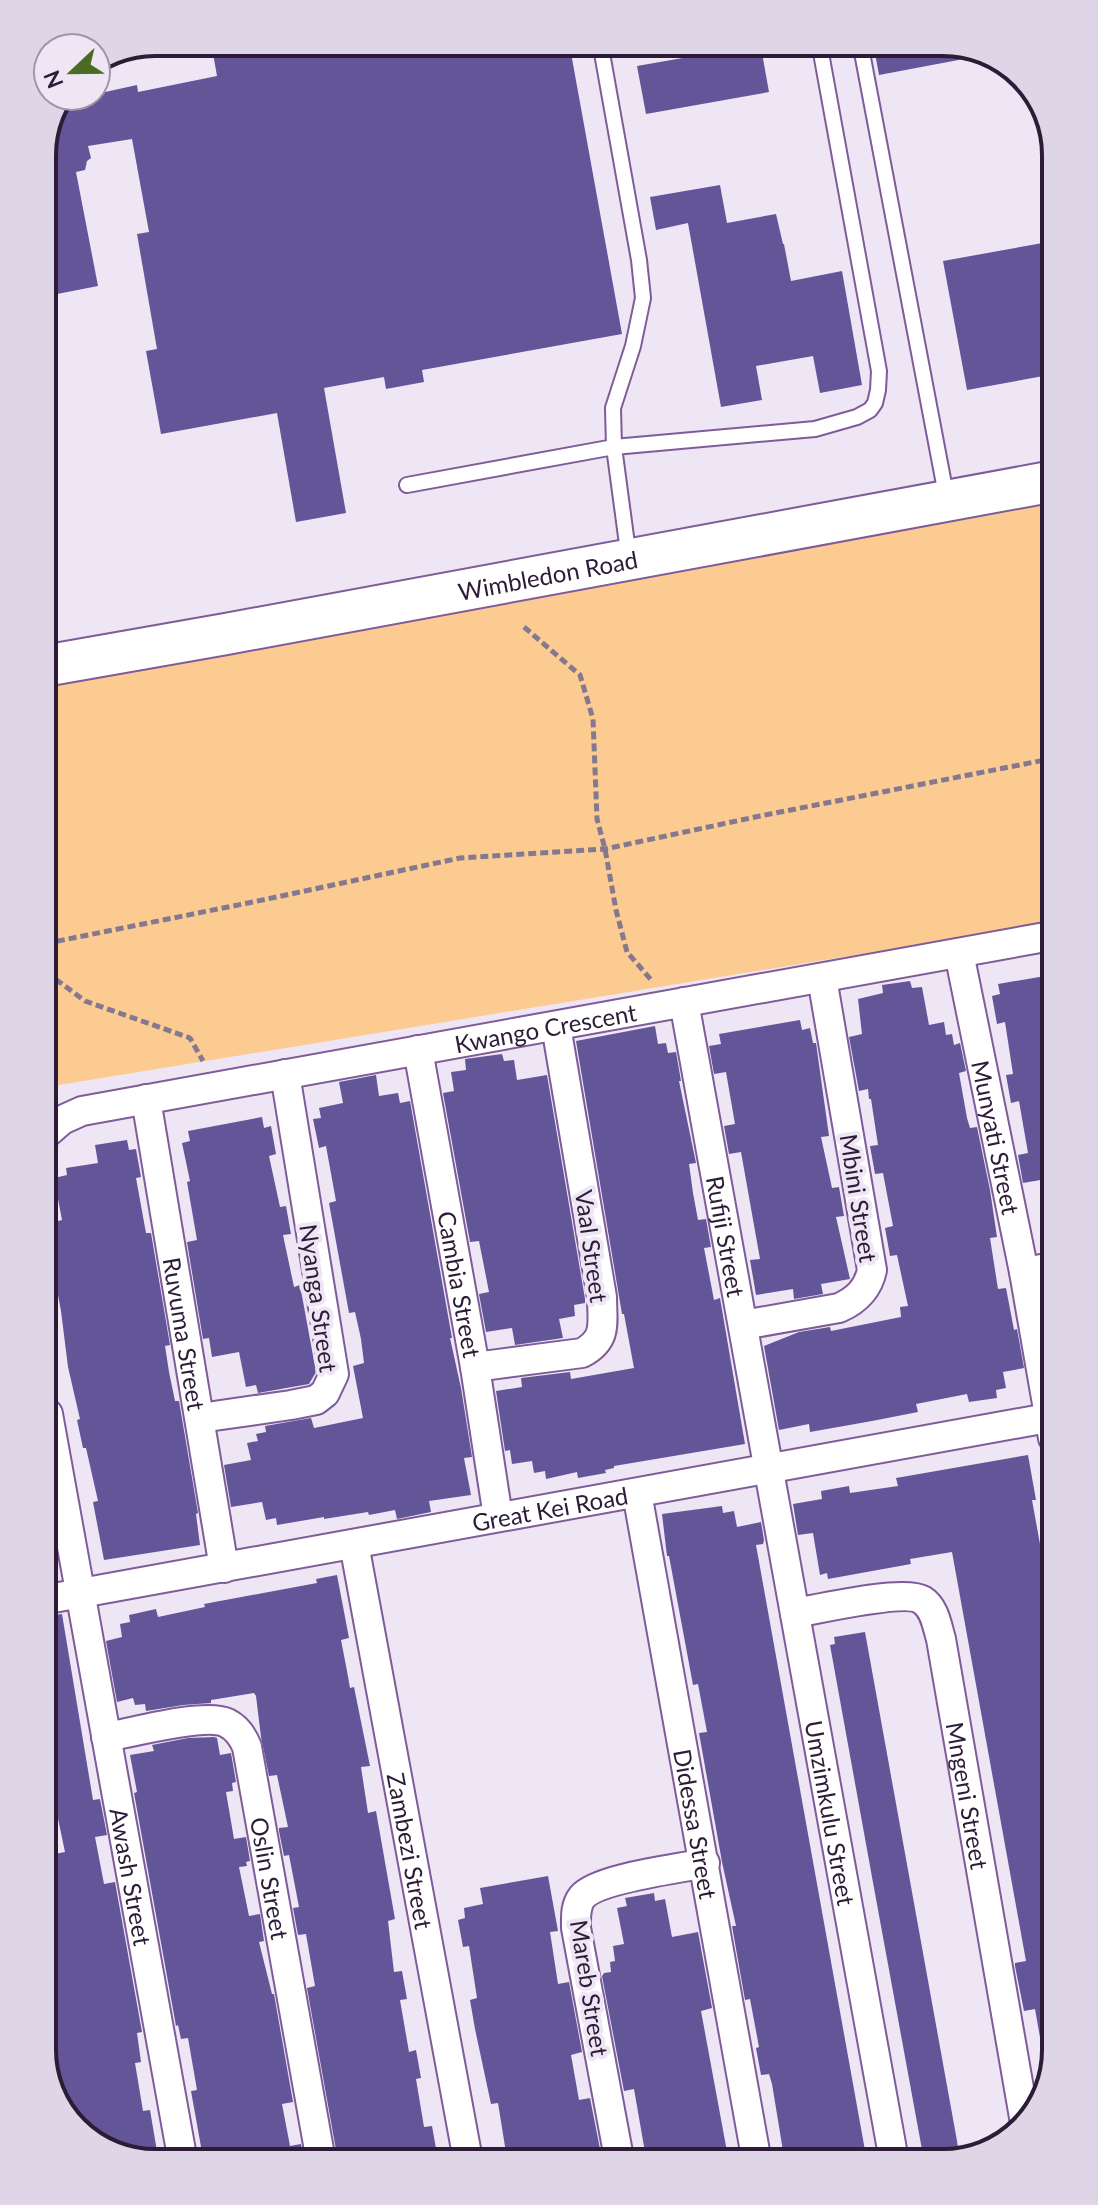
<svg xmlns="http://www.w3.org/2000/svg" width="1098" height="2205" font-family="Lato,sans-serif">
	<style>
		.green { fill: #fccb92 }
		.building { fill: #625699 }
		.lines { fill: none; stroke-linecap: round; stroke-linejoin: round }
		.service-casing { stroke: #805b9a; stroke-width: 18 }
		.minor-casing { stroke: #805b9a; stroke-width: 32 }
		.secondary-casing { stroke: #805b9a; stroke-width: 44 }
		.path { stroke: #85798f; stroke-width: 5; stroke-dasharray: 8 4; stroke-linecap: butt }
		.service { stroke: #fff; stroke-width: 14 }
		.minor { stroke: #fff; stroke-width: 28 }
		.secondary { stroke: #fff; stroke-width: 40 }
		.labels { text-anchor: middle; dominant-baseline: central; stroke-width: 8; stroke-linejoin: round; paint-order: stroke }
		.street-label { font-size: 24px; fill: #2c1c37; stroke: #eee6f5 }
		.rim { fill: none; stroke: #2c1c37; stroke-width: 4 }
	</style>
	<rect width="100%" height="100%" fill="#eee6f5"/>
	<path class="green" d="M1049,501L1051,923L59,1085L46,1092L44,687Z"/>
	<path class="building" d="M211,42H569L622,334L422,370L424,382L386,389L384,377L324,388L346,513L296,522L277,413L161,434L146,351L157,349L137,234L149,232L132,139L88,146L91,158L87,161L85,170L76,172L98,286L57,294L43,220L42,148L66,96H96V94L137,85L138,92L217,76Z
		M733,42H760L769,92L646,114L637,66L734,49Z
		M873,42H951L985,55L879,75Z
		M720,185L727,223L776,214L783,244H784L791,281L842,271L862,385L820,393L813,356L756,366L762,400L721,407L688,223L656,230L650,197Z
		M1048,242L1049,375L967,390L943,261Z
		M1045,976L1052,1014V1038L1041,1040L1049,1083L1052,1082V1178L1023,1183L1018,1155L1028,1153L1019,1101L1011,1103L1006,1075L1013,1074L1005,1022L997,1024L992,996L1000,994L998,984Z
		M910,981L912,988L922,987L929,1025L944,1022L946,1035L952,1034L954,1045L960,1043L966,1071L959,1073L967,1118L970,1128L977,1127L990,1190L997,1237L990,1238L998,1289L1006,1288L1014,1330L1017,1329L1024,1368L1003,1372L1006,1388L996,1390L997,1398L969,1402L967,1394L916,1404L918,1412L872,1421L810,1432L809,1424L779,1430L764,1346L799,1332L830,1327L831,1331L901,1317L900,1307L908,1306L897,1255L890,1256L885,1228L893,1226L883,1173L875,1174L870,1146L878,1145L871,1099H869L868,1089L859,1091L849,1037L862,1034L858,999L883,993L882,985Z
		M800,1020L802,1030L810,1028L813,1043H816L829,1136L821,1137L832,1188L839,1187L844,1216L836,1217L850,1279L821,1284L823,1294L794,1299L793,1289L756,1295L750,1260L760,1259L741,1152L729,1154L724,1126L735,1124L726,1072L714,1074L709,1046L721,1044L719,1034Z
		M655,1026L658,1044L666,1043L668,1053L676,1052L681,1081H679L696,1163L689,1164L693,1193L698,1220L706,1219L711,1247L704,1248L714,1300L720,1298L745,1444L614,1466V1468L605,1470L606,1473L578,1478L577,1472L546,1479L545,1471L534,1473L532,1461L512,1464L510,1450L505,1451L496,1391L522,1387L521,1378L570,1372L571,1379L634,1368L624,1314H622L576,1041Z
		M502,1054L504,1061L514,1060L517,1080L547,1075L585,1299V1303L574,1305L575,1316L559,1319L563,1338L515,1345L512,1328L486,1332L479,1294L489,1292L479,1241L470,1242L443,1093L454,1091L451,1072L466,1070L465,1059Z
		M376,1075L379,1096L398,1093L400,1103L410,1101L452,1338H450L461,1388L472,1457L464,1458L471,1495L429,1501L431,1512L397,1519L395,1510L369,1515L368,1512L324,1519V1517L277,1525L276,1518L266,1520L262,1502L231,1507L224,1465L251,1460L247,1443L258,1441L256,1434L266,1432L265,1426L311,1418L314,1428L363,1418L353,1366L364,1363L361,1339L355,1312L349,1313L329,1203L336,1201L326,1146L319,1148L313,1119L321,1118L319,1108L343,1103L339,1082Z
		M262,1117L264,1128L271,1126L276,1154L269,1156L280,1207L286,1206L291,1234L283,1235L294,1287L300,1285L316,1372L309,1384L258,1393L256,1385L246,1387L239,1352L212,1357L209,1338L203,1339L187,1242L197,1240L187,1182L190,1181L182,1143L190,1141L188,1131Z
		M127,1140L129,1150L136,1149L141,1177L136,1178L146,1233H151L170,1345L165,1346L169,1372L175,1401H179L198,1513L196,1514L200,1545L104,1560L93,1502L98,1501L86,1448H83L77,1420L80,1419L68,1367L61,1311L47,1236V1224L62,1220L54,1178L67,1175L66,1168L98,1163L95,1145Z
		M1028,1455L1036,1500H1032L1042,1555H1046L1054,1597L1055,1870L1048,1871L1055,1916L1056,2051L1053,2060H1044L1035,2009L1024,2011L1015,1966V1963L1026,1961L952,1552L910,1559L911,1564L828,1579L827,1573L820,1575L813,1533L798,1535L793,1504L822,1499L821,1491L849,1486L850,1493L898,1486L896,1478Z
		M722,1506L723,1513L734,1511L737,1527L761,1522L764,1540L763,1544L756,1545L866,2156L784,2157L772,2084L769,2074L761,2075L756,2048L759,2047L750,1999L745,2000L732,1926H736L722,1862L699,1733L707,1732L698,1684L693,1685L669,1556H667L662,1514Z
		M337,1575L349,1638L341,1640L347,1671L350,1688L354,1687L370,1766L361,1767L368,1813L376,1811L395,1919L388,1921L394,1972L402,1971L407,1999L400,2000L409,2052L416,2050L421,2078L416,2079L424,2127L432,2126L437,2154L430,2155V2160L338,2161L307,1988L315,1986L306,1934L298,1935L293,1908L299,1907L289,1855L284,1856L279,1831V1828L288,1827L277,1775L269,1776L261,1737L256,1696L254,1693L211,1700V1703L183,1705L146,1711L145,1704L135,1705L133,1698L117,1702L106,1641L122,1637L120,1624L130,1622L129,1615L156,1609L158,1617L205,1607L204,1604L317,1583L316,1579Z
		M62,1614L93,1800L100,1799L107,1835L95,1837L104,1884L115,1882L142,2032L137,2033L141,2062L135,2063L143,2111L150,2110L159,2163H147L86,2140L50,2093L49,1869L57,1867L55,1854L65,1852L52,1790L49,1791L48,1616Z
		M865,1632L957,2141L959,2155H923L872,1877L830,1645L835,1644L834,1637Z
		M214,1737L217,1738L220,1755L231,1753L236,1782L232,1783L233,1791L226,1792L234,1839L246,1837L250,1861L246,1862L247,1866L239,1867L249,1916L260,1914L264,1941L259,1942L272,1994H274L293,2102L282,2104L290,2146L301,2144L304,2161L209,2162L208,2157L203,2158L191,2091L197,2090L188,2038L181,2039L178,2025L176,2026L134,1793L137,1792L130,1755L154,1751L152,1745L188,1738Z
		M548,1876L558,1931L550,1932L558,1984L569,1982L582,2052L571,2055L579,2100L590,2098L601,2154L578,2159H507L498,2103L491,2104L475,2029L470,2000L477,1998L469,1946L463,1947L458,1920L465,1918L464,1908L483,1904L480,1888Z
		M654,1893L655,1901L665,1899L672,1937L698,1932L712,2008L701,2011L728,2157L646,2158L634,2089L624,2091L602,1976L604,1973L611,1972L610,1962L615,1961L613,1946L624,1944L617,1908L627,1906L625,1898Z"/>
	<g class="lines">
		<g class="service-casing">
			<path id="service" d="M600,42L639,260L643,298L633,346L613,408L614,447L629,559
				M860,42L947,500
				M407,485L614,447L815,429L857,417L870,410L875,403L878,390L879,371L819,42"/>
		</g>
		<g class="minor-casing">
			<g id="minor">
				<path id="s1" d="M959,953L1024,1272L1053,1438"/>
				<path id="s2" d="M684,1002L893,2155"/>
				<path id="s3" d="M418,1050L475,1367L498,1517"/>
				<path id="s4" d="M146,1099L224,1568"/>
				<path id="s5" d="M46,1134L62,1120L82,1111L1051,936"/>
				<path d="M1024,1272L1053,1267"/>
				<path d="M743,1325L839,1308C857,1300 868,1289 872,1270L822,978"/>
				<path d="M475,1367L582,1353C608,1339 602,1323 602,1297L556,1026"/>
				<path id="s6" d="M48,1414L183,2162"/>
				<path d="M200,1418L291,1405L316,1400L325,1393L334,1374L285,1074"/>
				<path id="s7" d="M637,1493L756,2157"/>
				<path id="s8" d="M354,1544L468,2160"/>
				<path id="s9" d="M48,1599L1053,1417"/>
				<path id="s10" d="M795,1613C818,1609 905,1589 922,1600C935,1608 937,1626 941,1639L1025,2123"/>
				<path id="s11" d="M106,1737C131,1733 206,1712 227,1723C237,1728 243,1737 247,1747L321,2161"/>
				<path d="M619,2158L576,1928C576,1917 575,1906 582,1897C598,1878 678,1869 705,1863"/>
			</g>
		</g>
		<g class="secondary-casing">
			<g id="secondary">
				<path id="s12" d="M44,666L226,634L1049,482"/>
			</g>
		</g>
		<path class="path" d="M524,627L580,675L593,719L597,819L605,849L616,910L627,952L653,982
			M46,938L53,942L253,902L460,858L605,849L760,816L1050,759
			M46,972L85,1001L190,1038L203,1061"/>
		<use href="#service" class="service"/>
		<use href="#minor" class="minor"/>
		<use href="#secondary" class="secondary"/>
	</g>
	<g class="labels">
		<g class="street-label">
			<text stroke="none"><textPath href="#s12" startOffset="512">Wimbledon Road</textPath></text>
			<text stroke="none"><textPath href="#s5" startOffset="514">Kwango Crescent</textPath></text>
			<text stroke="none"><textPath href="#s1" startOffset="188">Munyati Street</textPath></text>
			<text transform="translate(859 1198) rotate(81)">Mbini Street</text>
			<text stroke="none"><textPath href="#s2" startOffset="238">Rufiji Street</textPath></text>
			<text transform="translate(592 1246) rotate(82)">Vaal Street</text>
			<text stroke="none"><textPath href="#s3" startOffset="238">Cambia Street</textPath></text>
			<text transform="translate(319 1298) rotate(82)">Nyanga Street</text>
			<text stroke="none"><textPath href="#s4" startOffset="238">Ruvuma Street</textPath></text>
			<text stroke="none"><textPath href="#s9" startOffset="510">Great Kei Road</textPath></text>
			<text stroke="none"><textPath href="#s10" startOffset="332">Mngeni Street</textPath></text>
			<text stroke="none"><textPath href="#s2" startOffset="824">Umzimkulu Street</textPath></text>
			<text stroke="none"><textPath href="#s7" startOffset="336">Didessa Street</textPath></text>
			<text stroke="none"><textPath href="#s8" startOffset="312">Zambezi Street</textPath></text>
			<text stroke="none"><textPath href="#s11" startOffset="288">Oslin Street</textPath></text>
			<text stroke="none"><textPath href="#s6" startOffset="470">Awash Street</textPath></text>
			<text transform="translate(590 1988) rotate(81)">Mareb Street</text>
		</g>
	</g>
	<path d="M0 0H1098V2205H0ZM155 56H943A99 99 0 0 1 1042 155V2050A99 99 0 0 1 943 2149H155A99 99 0 0 1 56 2050V155A99 99 0 0 1 155 56Z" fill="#ded6e6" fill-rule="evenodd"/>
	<path class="rim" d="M155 56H943A99 99 0 0 1 1042 155V2050A99 99 0 0 1 943 2149H155A99 99 0 0 1 56 2050V155A99 99 0 0 1 155 56Z"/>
	<g transform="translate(72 72) rotate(248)"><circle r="38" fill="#eee6f5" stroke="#a095a9" stroke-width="2"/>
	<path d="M0-6L14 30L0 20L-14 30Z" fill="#4a6b21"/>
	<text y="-12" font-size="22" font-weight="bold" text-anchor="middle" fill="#2c1c37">N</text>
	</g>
</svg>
